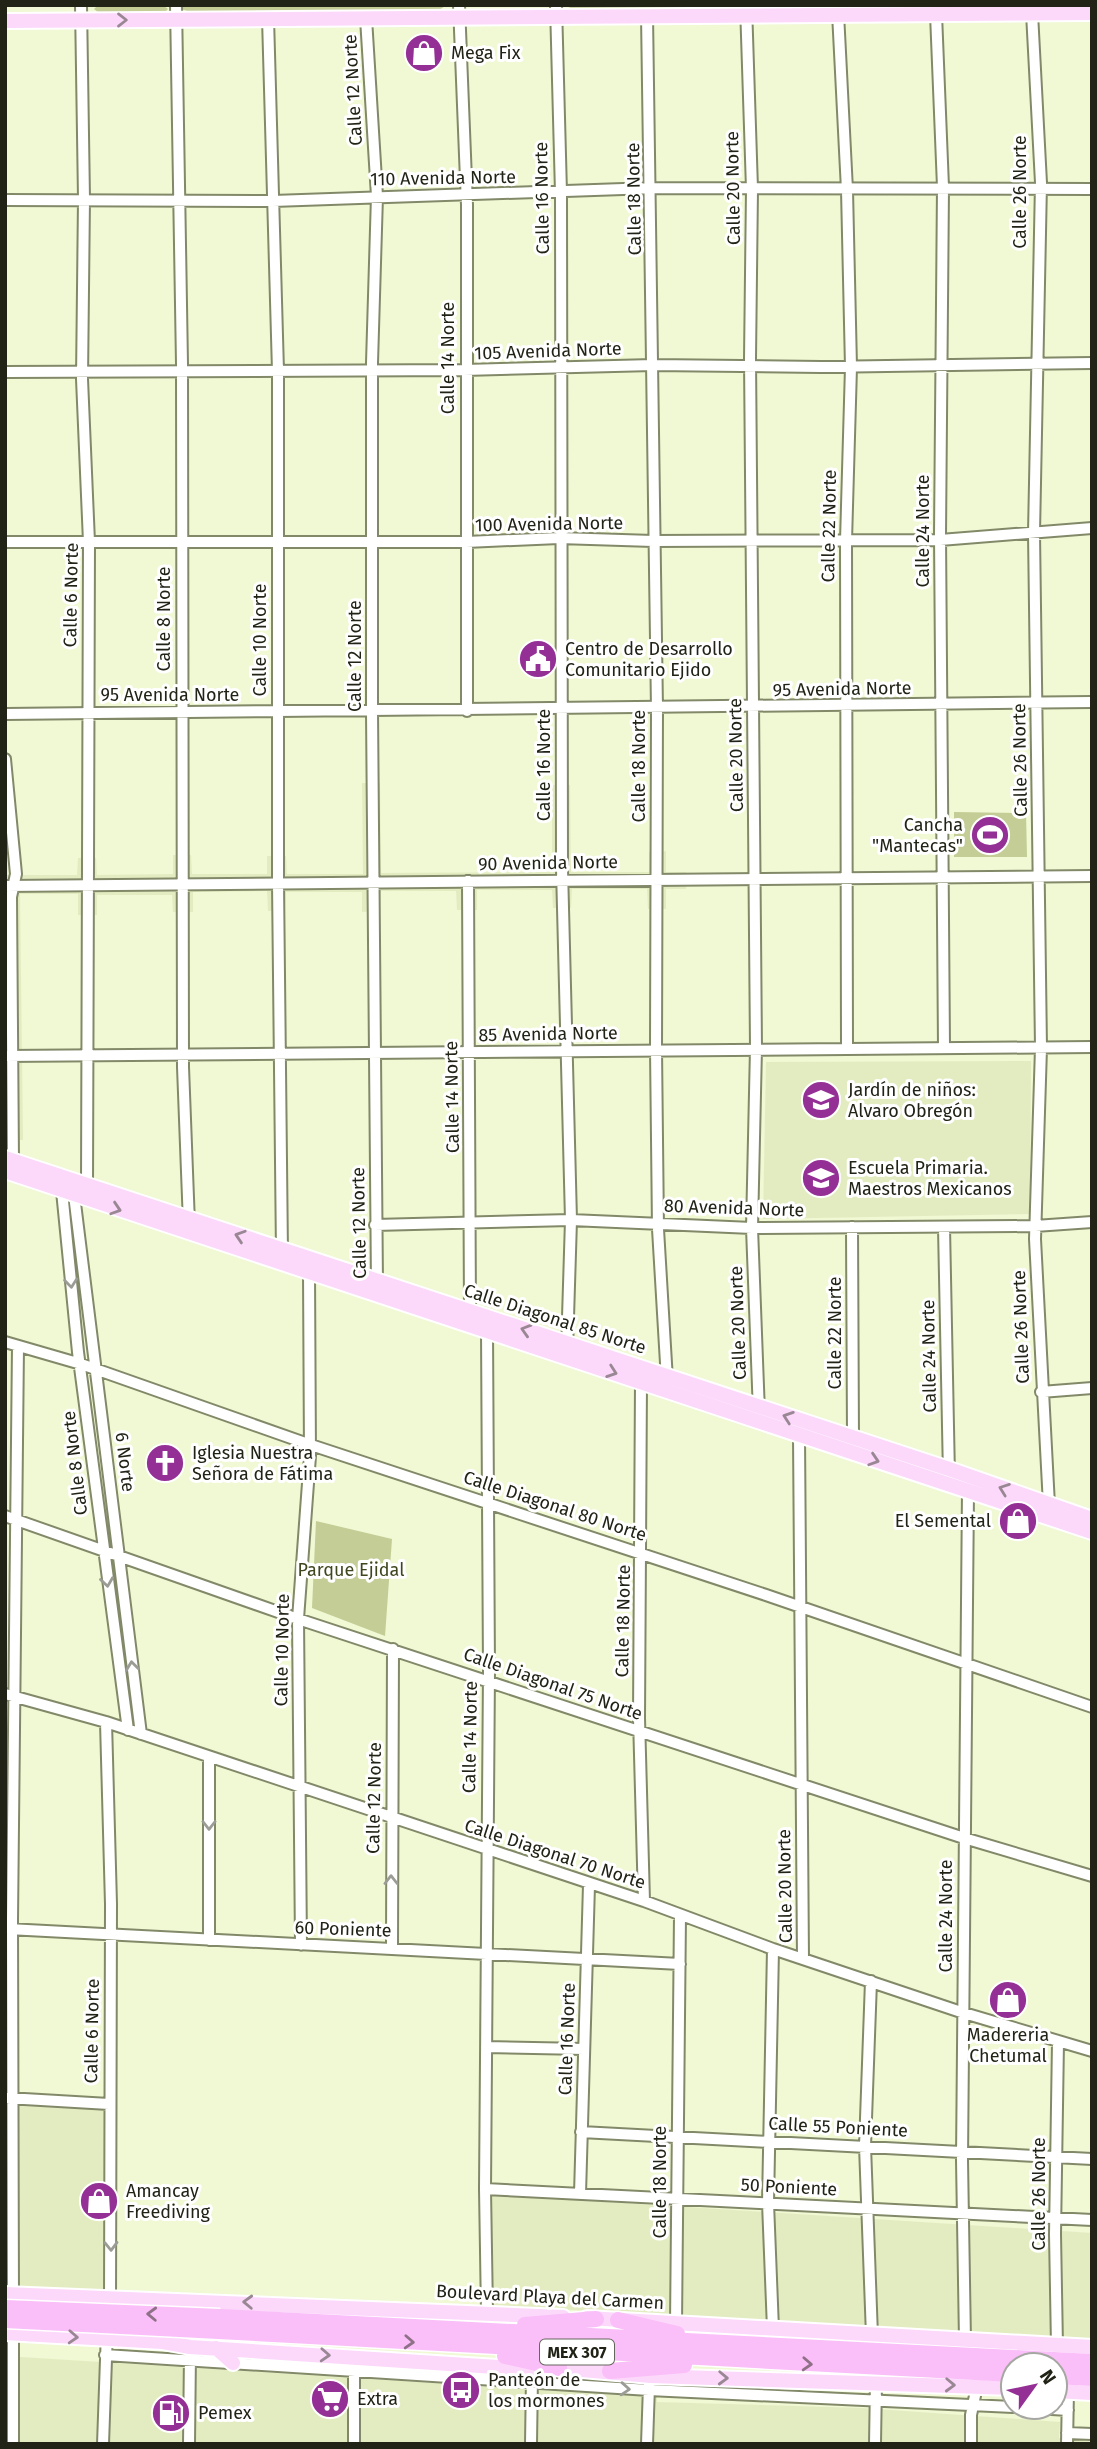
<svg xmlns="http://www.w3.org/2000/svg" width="1097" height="2449" font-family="'Fira Sans',sans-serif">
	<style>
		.built { fill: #e3ecc1 }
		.green { fill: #c3cd95 }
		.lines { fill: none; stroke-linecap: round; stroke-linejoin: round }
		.minor-casing { stroke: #828969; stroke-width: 14 }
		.major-casing { stroke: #fff; stroke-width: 18 }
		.highway-casing { stroke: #fff; stroke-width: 19 }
		.minor { stroke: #fff; stroke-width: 10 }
		.major { stroke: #fcd8fb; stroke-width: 14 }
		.highway { stroke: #fabef8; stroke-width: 16 }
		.highway-bridge-casing { stroke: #fff; stroke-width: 19; stroke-linecap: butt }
		.highway-bridge { stroke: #fabef8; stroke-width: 16 }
		.oneway { stroke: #998794 }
		.oneway2 { stroke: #9b9c96 }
		.oneway3 { stroke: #8e7087 }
		.labels { text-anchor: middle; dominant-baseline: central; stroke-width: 6; stroke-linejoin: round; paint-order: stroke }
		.shield { fill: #fff; stroke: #64655c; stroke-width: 2 }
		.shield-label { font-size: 16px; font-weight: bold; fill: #212316 }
		.poi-label { font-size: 18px; fill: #212316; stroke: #fff; text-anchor: start }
		.street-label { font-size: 18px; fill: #212316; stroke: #fff }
		.park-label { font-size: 18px; fill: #40471f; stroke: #fff }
	</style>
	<rect width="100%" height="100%" fill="#f0f8d4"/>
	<path class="built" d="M362,783H380L381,873L552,872V785H570L571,872H649V852L666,851V872H686V889H666V909H648L647,889H572L571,908H553L552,890H477V910H457L456,891H381L380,911L362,912V892H286L285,911H268L267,891L193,892V912H173L172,895H97V915H78V894H20L23,1140H5V875H77L78,858H96L97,875L173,874V855H191L192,874H267V856H286L287,874H363Z
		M1031,1061L1030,1214L763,1219L766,1062Z
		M5,2102L106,2106V2290L5,2286Z
		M485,2194L1092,2233V2340L487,2305Z
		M5,2356L657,2397V2402L863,2408L1060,2422L1059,2438L1092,2440V2444H5Z"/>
	<path class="green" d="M163,5L168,9L165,12L99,13L94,9L97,6Z
		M184,5H444L445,6L438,11L190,12L181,9Z
		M726,5L720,9L575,10L566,6Z
		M954,812L1026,813L1027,857H954Z
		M316,1521L392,1539L385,1636L312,1608Z"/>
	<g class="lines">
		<g class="minor-casing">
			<path id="minor" d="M81,5L84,199L82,379L89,542L87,1186
				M176,5L182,364L183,1067L189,1224
				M459,5L467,205V711
				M556,5L561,193L562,869L571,1220L567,1350
				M746,5L752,189L750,359L756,1048L752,1228L759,1413
				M840,5L838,13L847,190L851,367L846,541L847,1048
				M1032,13L1041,183L1034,533L1041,1048L1035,1239L1049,1505
				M936,14L943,187L940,535L944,1047
				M647,15L657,709L656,1049L658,1229L667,1380
				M268,18L278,371V883L282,1254
				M366,18L377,196L372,363V712L377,1285
				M5,200L273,201L652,188L1092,189
				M5,372L464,370L653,365L821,367L1092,363
				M5,542H466L559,538L653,541L940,540L1092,528
				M5,714L1092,702
				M5,759L16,874L11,897L13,1161
				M468,881L470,1313
				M5,886L1092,876
				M5,1056L1092,1047
				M62,1191L78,1352L128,1730
				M74,1195L141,1734
				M375,1225L571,1220L752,1228L1035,1226L1092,1222
				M852,1227L853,1438
				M944,1227L949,1476
				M487,1331L489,1671L485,2189L487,2312
				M5,1342L81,1364L311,1445L766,1595L1092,1707
				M641,1382L639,1718L644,1901
				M1041,1392L1092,1388
				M799,1436L803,1959
				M5,1516L298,1619L964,1838L1092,1876
				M5,1694L106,1722L644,1901L773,1949L964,2013L1092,2051
				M106,1722L111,1904L110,2305
				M8,1929L680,1964
				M209,1940V1757
				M301,1945L298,1619L310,1456L309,1272
				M392,1948L393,1649
				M871,1981L865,2146L872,2336
				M486,2047L584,2049
				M7,2098L109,2104
				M581,2132L1092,2159
				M485,2189L1092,2220
				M580,2194L589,1885
				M13,2301L12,1921L18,1346
				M676,2324L680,1915
				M13,2328V2444
				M773,2329L768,2203L773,1949
				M965,2341L962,2160L968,1491
				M1057,2346L1055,2234L1058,2042
				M105,2355L649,2390L1013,2407
				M354,2366V2444
				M1020,2407L1068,2410
				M1067,2433L1092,2434
				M103,2444L107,2331
				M189,2444L190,2353
				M531,2444L532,2376
				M647,2444L649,2386
				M875,2444L876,2382
				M971,2444V2415L977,2386
				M1067,2444L1068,2391"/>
		</g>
		<g class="major-casing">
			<path id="major" d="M5,21L1092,13
				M5,1158L949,1469L1092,1519
				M5,1171L1092,1532
				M5,2294L563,2317
				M587,2318L1092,2347
				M5,2333L163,2342L190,2347L512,2368H559L651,2376L1013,2388
				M216,2348L233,2363
				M1055,2391L1092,2393"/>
		</g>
		<g class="highway-casing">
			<path id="highway" d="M220,2317L1092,2362
				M618,2320L677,2334
				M525,2325L596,2319
				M219,2331L1013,2374
				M505,2356L559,2368
				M610,2371L684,2365
				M1055,2376L1092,2378"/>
		</g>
		<use href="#minor" class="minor"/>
		<use href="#major" class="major"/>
		<use href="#highway" class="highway"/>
		<g class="highway-bridge-casing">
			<path id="highway-bridge" d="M5,2308L220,2317
				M5,2320L219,2331"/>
		</g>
		<use href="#highway-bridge" class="highway-bridge"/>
	</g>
	<defs><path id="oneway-chevron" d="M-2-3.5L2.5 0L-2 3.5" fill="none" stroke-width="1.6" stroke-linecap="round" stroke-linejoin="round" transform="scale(1.75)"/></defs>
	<g class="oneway">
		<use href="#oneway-chevron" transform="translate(122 20)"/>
		<use href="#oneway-chevron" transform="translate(116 1209) rotate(18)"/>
		<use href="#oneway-chevron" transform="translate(240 1236) rotate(-162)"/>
		<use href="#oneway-chevron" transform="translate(526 1330) rotate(-163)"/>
		<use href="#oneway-chevron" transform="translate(612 1372) rotate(19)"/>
		<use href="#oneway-chevron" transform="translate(788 1417) rotate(-161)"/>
		<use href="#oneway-chevron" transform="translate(874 1460) rotate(18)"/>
		<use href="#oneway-chevron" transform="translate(1004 1489) rotate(-160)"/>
		<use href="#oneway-chevron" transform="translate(248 2302) rotate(-178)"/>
		<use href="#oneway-chevron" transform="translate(73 2337) rotate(3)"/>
		<use href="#oneway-chevron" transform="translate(325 2355) rotate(3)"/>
		<use href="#oneway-chevron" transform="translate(723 2378) rotate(2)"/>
		<use href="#oneway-chevron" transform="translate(950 2385) rotate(2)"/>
	</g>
	<g class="oneway2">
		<use href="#oneway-chevron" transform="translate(71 1283) rotate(84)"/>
		<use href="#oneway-chevron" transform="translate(107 1582) rotate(82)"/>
		<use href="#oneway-chevron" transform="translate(132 1666) rotate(-97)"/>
		<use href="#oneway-chevron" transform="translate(209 1825) rotate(90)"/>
		<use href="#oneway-chevron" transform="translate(391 1880) rotate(-90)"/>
		<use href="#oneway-chevron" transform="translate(111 2246) rotate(89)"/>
		<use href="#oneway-chevron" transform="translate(625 2389) rotate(4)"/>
	</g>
	<g class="oneway3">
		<use href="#oneway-chevron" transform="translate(152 2314) rotate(-178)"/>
		<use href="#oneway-chevron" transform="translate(409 2342) rotate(3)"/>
		<use href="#oneway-chevron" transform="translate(807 2364) rotate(3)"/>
	</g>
	<defs>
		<g id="shop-disc" transform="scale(2.0125)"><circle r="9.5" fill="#943095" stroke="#fff"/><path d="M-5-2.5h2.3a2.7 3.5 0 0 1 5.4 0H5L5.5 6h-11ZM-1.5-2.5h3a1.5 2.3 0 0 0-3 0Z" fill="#fff"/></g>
		<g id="civic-disc" transform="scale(2.0125)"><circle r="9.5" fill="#943095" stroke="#fff"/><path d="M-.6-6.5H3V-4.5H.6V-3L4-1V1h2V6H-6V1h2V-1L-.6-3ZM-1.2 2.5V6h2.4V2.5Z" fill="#fff"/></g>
		<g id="stadium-disc" transform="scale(2.0125)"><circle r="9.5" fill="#943095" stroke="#fff"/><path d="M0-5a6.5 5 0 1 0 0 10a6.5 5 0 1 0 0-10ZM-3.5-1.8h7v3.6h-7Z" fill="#fff"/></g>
		<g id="school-disc" transform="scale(2.0125)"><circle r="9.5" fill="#943095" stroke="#fff"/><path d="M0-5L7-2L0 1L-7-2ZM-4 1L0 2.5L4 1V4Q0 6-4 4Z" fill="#fff"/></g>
		<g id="church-disc" transform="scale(2.0125)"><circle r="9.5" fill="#943095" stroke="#fff"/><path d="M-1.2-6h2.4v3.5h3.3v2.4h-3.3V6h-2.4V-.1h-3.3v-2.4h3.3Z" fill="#fff"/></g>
		<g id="bus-disc" transform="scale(2.0125)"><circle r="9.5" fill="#943095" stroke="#fff"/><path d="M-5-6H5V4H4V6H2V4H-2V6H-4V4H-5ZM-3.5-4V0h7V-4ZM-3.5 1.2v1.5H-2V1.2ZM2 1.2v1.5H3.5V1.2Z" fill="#fff"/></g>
		<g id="supermarket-disc" transform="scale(2.0125)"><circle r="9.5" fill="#943095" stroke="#fff"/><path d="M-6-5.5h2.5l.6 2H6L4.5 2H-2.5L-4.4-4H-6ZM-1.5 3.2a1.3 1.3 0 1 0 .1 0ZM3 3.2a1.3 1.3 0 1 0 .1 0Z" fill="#fff"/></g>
		<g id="fuel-disc" transform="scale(2.0125)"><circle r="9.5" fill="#943095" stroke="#fff"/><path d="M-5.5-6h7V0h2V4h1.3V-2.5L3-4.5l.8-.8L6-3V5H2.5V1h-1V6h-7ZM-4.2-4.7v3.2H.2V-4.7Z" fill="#fff"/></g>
	</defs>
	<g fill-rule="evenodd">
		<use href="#shop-disc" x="424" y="53"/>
		<use href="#civic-disc" x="538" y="659"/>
		<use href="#stadium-disc" x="990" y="835"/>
		<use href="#school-disc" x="821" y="1100"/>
		<use href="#school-disc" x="821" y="1178"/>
		<use href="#church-disc" x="165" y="1463"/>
		<use href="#shop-disc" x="1018" y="1521"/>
		<use href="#shop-disc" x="1008" y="2000"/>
		<use href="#shop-disc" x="99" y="2201"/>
		<use href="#bus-disc" x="461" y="2390"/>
		<use href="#supermarket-disc" x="330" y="2399"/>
		<use href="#fuel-disc" x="171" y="2413"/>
	</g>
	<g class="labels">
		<rect class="shield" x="540" y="2339.5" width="74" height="25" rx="5"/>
		<g class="shield-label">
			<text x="577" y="2352">MEX 307</text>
		</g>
		<g class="poi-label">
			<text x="451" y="53">Mega Fix</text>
			<text x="565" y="649">Centro de Desarrollo<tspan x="565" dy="21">Comunitario Ejido</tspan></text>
			<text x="963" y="825" text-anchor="end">Cancha<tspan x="963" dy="21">"Mantecas"</tspan></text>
			<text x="848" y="1090">Jardín de niños:<tspan x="848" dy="21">Alvaro Obregón</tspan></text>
			<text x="848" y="1168">Escuela Primaria.<tspan x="848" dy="21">Maestros Mexicanos</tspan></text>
			<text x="192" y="1453">Iglesia Nuestra<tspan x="192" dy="21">Señora de Fátima</tspan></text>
			<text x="991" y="1521" text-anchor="end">El Semental</text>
			<text x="1008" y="2035" text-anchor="middle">Madereria<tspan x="1008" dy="21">Chetumal</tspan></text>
			<text x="126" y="2191">Amancay<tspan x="126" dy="21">Freediving</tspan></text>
			<text x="488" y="2380">Panteón de<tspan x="488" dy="21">los mormones</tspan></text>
			<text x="357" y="2399">Extra</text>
			<text x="198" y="2413">Pemex</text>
		</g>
		<g class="street-label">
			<text transform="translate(353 90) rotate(-93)">Calle 12 Norte</text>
			<text transform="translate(443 178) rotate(-1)">110 Avenida Norte</text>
			<text transform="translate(733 188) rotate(-91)">Calle 20 Norte</text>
			<text transform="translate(1020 192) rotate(-90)">Calle 26 Norte</text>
			<text transform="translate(542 198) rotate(-91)">Calle 16 Norte</text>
			<text transform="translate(634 199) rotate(-91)">Calle 18 Norte</text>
			<text transform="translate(548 351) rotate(-2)">105 Avenida Norte</text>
			<text transform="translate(448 358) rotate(-90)">Calle 14 Norte</text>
			<text transform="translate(549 524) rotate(-1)">100 Avenida Norte</text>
			<text transform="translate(829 526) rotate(-89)">Calle 22 Norte</text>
			<text transform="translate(923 531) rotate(-90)">Calle 24 Norte</text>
			<text transform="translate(71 595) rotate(-89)">Calle 6 Norte</text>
			<text transform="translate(164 619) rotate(-90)">Calle 8 Norte</text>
			<text transform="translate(260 640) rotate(-90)">Calle 10 Norte</text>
			<text transform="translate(355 656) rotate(-90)">Calle 12 Norte</text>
			<text transform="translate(842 689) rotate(-1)">95 Avenida Norte</text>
			<text x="170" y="695">95 Avenida Norte</text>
			<text transform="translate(736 755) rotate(-91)">Calle 20 Norte</text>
			<text transform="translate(1020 760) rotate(-91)">Calle 26 Norte</text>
			<text transform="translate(544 765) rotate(-90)">Calle 16 Norte</text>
			<text transform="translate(639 766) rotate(-90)">Calle 18 Norte</text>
			<text transform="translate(548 863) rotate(-1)">90 Avenida Norte</text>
			<text transform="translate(548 1034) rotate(-1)">85 Avenida Norte</text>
			<text transform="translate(452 1097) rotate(-91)">Calle 14 Norte</text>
			<text transform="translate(734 1208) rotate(2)">80 Avenida Norte</text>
			<text transform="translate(359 1223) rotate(-91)">Calle 12 Norte</text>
			<text transform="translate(555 1319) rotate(18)">Calle Diagonal 85 Norte</text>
			<text transform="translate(738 1323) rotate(-92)">Calle 20 Norte</text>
			<text transform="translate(1021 1327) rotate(-92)">Calle 26 Norte</text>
			<text transform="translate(835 1333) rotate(-90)">Calle 22 Norte</text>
			<text transform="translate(929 1356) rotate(-91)">Calle 24 Norte</text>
			<text transform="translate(125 1462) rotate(83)">6 Norte</text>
			<text transform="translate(75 1463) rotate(-97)">Calle 8 Norte</text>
			<text transform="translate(555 1506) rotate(18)">Calle Diagonal 80 Norte</text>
			<text transform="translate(623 1621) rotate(-89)">Calle 18 Norte</text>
			<text transform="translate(282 1650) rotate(-89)">Calle 10 Norte</text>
			<text transform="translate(553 1684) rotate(19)">Calle Diagonal 75 Norte</text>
			<text transform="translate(470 1737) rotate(-89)">Calle 14 Norte</text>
			<text transform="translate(374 1798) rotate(-89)">Calle 12 Norte</text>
			<text transform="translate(555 1854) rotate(18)">Calle Diagonal 70 Norte</text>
			<text transform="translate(785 1886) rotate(-91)">Calle 20 Norte</text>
			<text transform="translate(946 1916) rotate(-90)">Calle 24 Norte</text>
			<text transform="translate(343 1929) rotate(2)">60 Poniente</text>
			<text transform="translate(92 2031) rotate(-89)">Calle 6 Norte</text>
			<text transform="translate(567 2039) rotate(-88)">Calle 16 Norte</text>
			<text transform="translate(838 2127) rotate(3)">Calle 55 Poniente</text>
			<text transform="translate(660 2182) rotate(-90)">Calle 18 Norte</text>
			<text transform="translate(789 2187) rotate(3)">50 Poniente</text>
			<text transform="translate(1039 2194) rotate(-90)">Calle 26 Norte</text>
			<text transform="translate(550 2297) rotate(3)">Boulevard Playa del Carmen</text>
		</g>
		<g class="park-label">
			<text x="351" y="1570">Parque Ejidal</text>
		</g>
	</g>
	<rect width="1097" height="2449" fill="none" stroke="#212316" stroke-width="14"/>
	<g transform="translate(1034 2386) rotate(57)"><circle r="33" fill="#ffffff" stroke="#a6a7a2" stroke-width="2"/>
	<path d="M0-5L12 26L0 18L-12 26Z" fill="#943095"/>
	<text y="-10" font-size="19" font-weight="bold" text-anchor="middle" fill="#212316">N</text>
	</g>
</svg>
